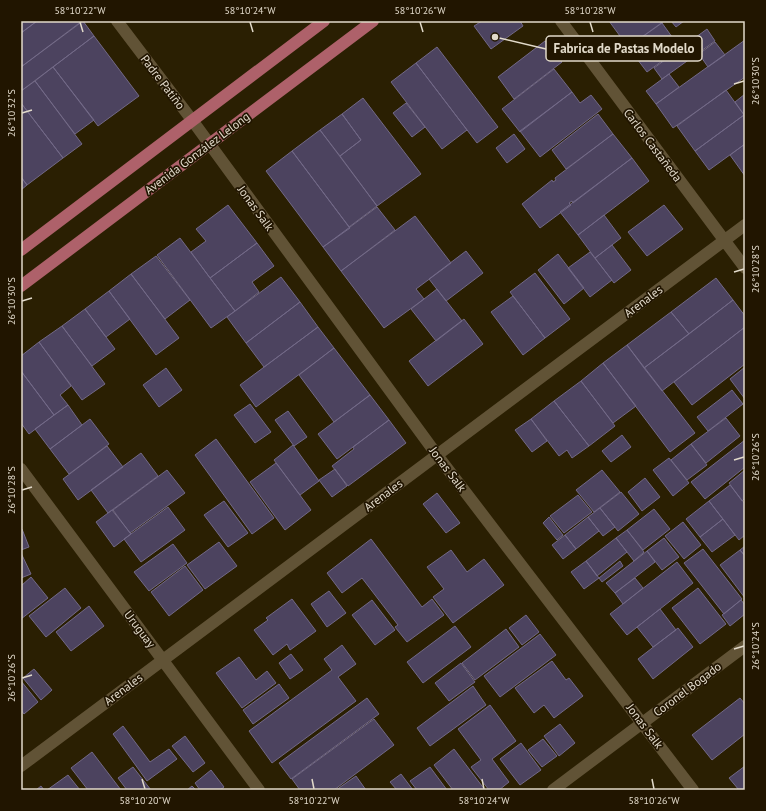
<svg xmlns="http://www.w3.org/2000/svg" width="766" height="811" font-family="'PT Sans',sans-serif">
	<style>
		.building { fill: #4c435f; stroke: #726987 }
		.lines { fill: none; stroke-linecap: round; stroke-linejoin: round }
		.minor { stroke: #615336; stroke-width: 12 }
		.major { stroke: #ae616a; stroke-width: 12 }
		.ticks { fill: none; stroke: #e2daca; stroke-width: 1.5 }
		.labels { text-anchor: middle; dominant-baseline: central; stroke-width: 3.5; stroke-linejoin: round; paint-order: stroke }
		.street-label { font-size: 12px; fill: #e2daca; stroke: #211500 }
		.leader { fill: none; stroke: #e2daca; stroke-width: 1.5 }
		.callout-dot { fill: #e2daca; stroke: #211500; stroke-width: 1.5 }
		.callout { fill: #211500; stroke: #e2daca; stroke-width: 1.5 }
		.callout-label { font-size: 13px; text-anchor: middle; font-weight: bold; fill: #e2daca }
		.neatline { fill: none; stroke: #e2daca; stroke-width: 1.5 }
		.ticks-label { font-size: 10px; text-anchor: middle; fill: #e2daca }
	</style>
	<rect width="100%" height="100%" fill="#2a1f02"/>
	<path class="building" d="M21,21H37L21,33Z
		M37,21H82L21,67V33Z
		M83,21L94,36L21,91V67Z
		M482,21H520L523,26L491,49L474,26Z
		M609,21H664L628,47Z
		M671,21H684L676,27Z
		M662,23L680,48L647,72L628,47Z
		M707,29L715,41L662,79L654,68Z
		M94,36L139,96L98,126L53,67Z
		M745,40V77L673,128L656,104Z
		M545,41L562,62L514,99L498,77Z
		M715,42L725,55L708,67L699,54Z
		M437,47L498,127L477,143L416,63Z
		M416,63L467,130L442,149L391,82Z
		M53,67L94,120L75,134L35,81Z
		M554,69L572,92L520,132L502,109Z
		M669,74L679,87L656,104L646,91Z
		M35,81L82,144L63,158L21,103V91Z
		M726,90L744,115L695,151L677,126Z
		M572,92L580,103L591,95L602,109L540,157L520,131Z
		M745,94V116L735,102Z
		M363,98L421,174L377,206L340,156L361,140L342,114Z
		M21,103L63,158L27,185L21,177Z
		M406,103L425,127L412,137L393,113Z
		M342,114L361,140L340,156L320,130Z
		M598,114L613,134L566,169L552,150Z
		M744,115L745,144L709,170L695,151Z
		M320,130L377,206L349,227L292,151Z
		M514,134L525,149L507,163L496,148Z
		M613,134L632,158L573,203L572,201L569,203L571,205L540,228L522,204L552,180L553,182L556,180L555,178Z
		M745,144V176L730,155Z
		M292,151L350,228L323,247L266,171Z
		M632,158L649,181L578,235L560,212Z
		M21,177L27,185L21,190Z
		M228,205L257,243L210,278L191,252L206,241L196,229Z
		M664,205L683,229L647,256L628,232Z
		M377,207L395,230L341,271L323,247Z
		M604,215L621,238L595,258L578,235Z
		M415,216L451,263L416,289L424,299L384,328L341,271Z
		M180,238L235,311L211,328L157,255Z
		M257,243L274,266L252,282L259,292L235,311L210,278Z
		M612,245L631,270L614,283L595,258Z
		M466,251L483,273L446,301L429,279Z
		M590,252L612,280L590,297L568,268Z
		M558,254L584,288L564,304L538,270Z
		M156,256L190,300L165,319L131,274Z
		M535,273L570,319L545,338L510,292Z
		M131,274L179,338L156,355L109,291Z
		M281,277L300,302L246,343L227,317Z
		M716,278L733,300L689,334L671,312Z
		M437,289L462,321L436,341L411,309Z
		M109,291L130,319L106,337L85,309Z
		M513,296L545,338L523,355L491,312Z
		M733,300L745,316V327L662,391L644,368Z
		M300,302L318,327L264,367L246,343Z
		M85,309L115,349L92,366L62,326Z
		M671,312L689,334L644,368L627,345Z
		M464,319L483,344L428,386L409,361Z
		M62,326L105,384L82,400L39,342Z
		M318,327L334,348L256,407L240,385Z
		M745,327V364L692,405L674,382Z
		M39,342L71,386L60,395L68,405L54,415L21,371V356Z
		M627,345L695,433L670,452L603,363Z
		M334,348L370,395L334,422L299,375Z
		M603,363L636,406L613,423L581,381Z
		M745,367V399L730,379Z
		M166,368L182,390L159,407L143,385Z
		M21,371L54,415L29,434L21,423Z
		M581,381L615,426L589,446L554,401Z
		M732,390L743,404L708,431L697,417Z
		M370,395L389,420L337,459L318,434Z
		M554,401L589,446L572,458L567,450L559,456L531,419Z
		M250,404L271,432L255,443L234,415Z
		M68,405L82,425L50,449L35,429Z
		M288,411L307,437L294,446L275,420Z
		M726,418L740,436L706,463L691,444Z
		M90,419L109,444L69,474L50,449Z
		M531,419L547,441L532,452L515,430Z
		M389,420L406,443L348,486L332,466L354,449L353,447Z
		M622,435L631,447L611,462L602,451Z
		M216,439L274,518L252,534L195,455Z
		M745,440V467L705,499L691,482Z
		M691,444L707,465L687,480L671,460Z
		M293,445L319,481L300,495L274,460Z
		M107,446L123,467L78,500L63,479Z
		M141,453L158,476L108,513L91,490Z
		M669,458L689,483L673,496L653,470Z
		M276,463L311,510L285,530L250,482Z
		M335,469L347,486L332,497L319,480Z
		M167,470L185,493L130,533L113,510Z
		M602,470L620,492L594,512L576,490Z
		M745,470V498L742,501L729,483Z
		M645,478L660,497L642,511L628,492Z
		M730,485L745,504V535L739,540L709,501Z
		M621,492L639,514L618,531L600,508Z
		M437,493L460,523L446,533L423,504Z
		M578,495L592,512L564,533L550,516Z
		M224,501L248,533L228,547L204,515Z
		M709,501L723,519L700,537L686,519Z
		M168,507L185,530L141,562L124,539Z
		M600,508L615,527L603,536L588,517Z
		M654,509L670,529L643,550L627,530Z
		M112,510L131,534L114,547L96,522Z
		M549,517L563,535L557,540L543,523Z
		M588,517L599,531L576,549L565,535Z
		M723,519L735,535L712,552L700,537Z
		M683,522L701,545L684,559L665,536Z
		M22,529L29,547L21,550V530Z
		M627,530L644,552L634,561L616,538Z
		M565,535L576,549L563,559L552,545Z
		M616,538L627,552L597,576L586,561Z
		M664,538L679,557L662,570L647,551Z
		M371,539L422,607L432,599L444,615L407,642L395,627L398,625L362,578L342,593L327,573Z
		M219,542L237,566L205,589L187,565Z
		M173,544L187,563L149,591L134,572Z
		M745,546V556L740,550Z
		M703,549L742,599L724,614L684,563Z
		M451,550L467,572L484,559L504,585L453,623L433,597L444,589L427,567Z
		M740,550L745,556V598L720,565Z
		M647,551L655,562L615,593L606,583Z
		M21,553L31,574L21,578Z
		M586,561L599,578L584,589L571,572Z
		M620,561L623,566L602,582L599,578Z
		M677,562L693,583L627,635L610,614Z
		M185,566L203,590L169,616L151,592Z
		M31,577L48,598L21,619V586Z
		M635,578L643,588L623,604L615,593Z
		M65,588L81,608L46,637L29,616Z
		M698,588L726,624L700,644L672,608Z
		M329,591L346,613L327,627L311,604Z
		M292,599L316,631L290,650L287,644L273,655L254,630L268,620L266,618Z
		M372,600L395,630L375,645L352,615Z
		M741,600L745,605V614L730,626L722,615Z
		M89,606L104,626L71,651L56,632Z
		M660,609L676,630L653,647L637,627Z
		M526,615L539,632L522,645L509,628Z
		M455,626L471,647L423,683L407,662Z
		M678,628L693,647L653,679L638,659Z
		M506,629L519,647L475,680L462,663Z
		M540,634L556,655L500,697L484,676Z
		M342,645L356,664L338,677L356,701L272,763L249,731L332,670L324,659Z
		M291,654L303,670L290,679L279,663Z
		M239,657L256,680L267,671L276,683L242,708L216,673Z
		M552,661L566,680L569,678L583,696L554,718L544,705L534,713L515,688Z
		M461,663L475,682L449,701L435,683Z
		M34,669L52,690L41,700L23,678Z
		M21,681L38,702L24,714L21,710Z
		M279,684L289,698L253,724L243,710Z
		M473,686L486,705L430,746L417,728Z
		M367,698L379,714L291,779L279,763Z
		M740,698L745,704V734L712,760L692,735Z
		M490,705L516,741L492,759L509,782L499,790H489L471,767L481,760L458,729Z
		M374,719L394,745L334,790H300L292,779Z
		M560,724L575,743L559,756L544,736Z
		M123,726L150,762L169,749L177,759L147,781L113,734Z
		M185,736L205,763L193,772L172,746Z
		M543,739L557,756L542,767L528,750Z
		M521,743L541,770L520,785L500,759Z
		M454,749L485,790H453L434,765Z
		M92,752L121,790H88L71,768Z
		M745,766V790H739L729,778Z
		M133,767L151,790H127L118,778Z
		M430,767L447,790H417L410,781Z
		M211,770L224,787L220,790H200L195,783Z
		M401,774L413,790H397L390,782Z
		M68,775L80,790H47Z
		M356,776L366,790H336Z
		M41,786L44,790H36Z
		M192,786L196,790H187Z"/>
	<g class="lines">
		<path class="minor" d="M117,21L192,120L437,455L693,790
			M561,21L745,268
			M21,469L259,790
			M21,766L745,225
			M553,790L745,646"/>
		<path class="major" d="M21,250L324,21
			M21,286L373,21"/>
	</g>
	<path class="ticks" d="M80,22L83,32M250,22L253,32M420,22L423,32M590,22L593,32M734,84L744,81M22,113L32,110M734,272L744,269M22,301L32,298M734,460L744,457M22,490L32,487M734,649L744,646M22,678L32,675M142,779L145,789M312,779L314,789M482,779L484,789M652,779L654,789"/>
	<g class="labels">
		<g class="street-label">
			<text transform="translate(163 82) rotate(53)">Padre Patiño</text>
			<text transform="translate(653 145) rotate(53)">Carlos Castañeda</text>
			<text transform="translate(197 153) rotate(-37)">Avenida González Lelong</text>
			<text transform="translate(256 208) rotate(54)">Jonas Salk</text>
			<text transform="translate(643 301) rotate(-37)">Arenales</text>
			<text transform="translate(448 469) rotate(53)">Jonas Salk</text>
			<text transform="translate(383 495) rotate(-37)">Arenales</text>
			<text transform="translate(140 629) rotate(53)">Uruguay</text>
			<text transform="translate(123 689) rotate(-37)">Arenales</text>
			<text transform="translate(687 689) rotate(-37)">Coronel Bogado</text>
			<text transform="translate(645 726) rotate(53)">Jonas Salk</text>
		</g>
	</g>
	<path class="leader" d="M495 37L546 49"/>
	<circle class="callout-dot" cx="495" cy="37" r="4"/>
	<rect class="callout" x="546" y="36" width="156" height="25" rx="4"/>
	<g class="callout-label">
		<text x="624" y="53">Fabrica de Pastas Modelo</text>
	</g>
	<rect width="766" height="811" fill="none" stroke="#211500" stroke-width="44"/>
	<rect x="22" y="22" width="722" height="767" class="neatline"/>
	<g class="ticks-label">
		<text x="80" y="14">58°10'22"W</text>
		<text x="250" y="14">58°10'24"W</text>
		<text x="420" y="14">58°10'26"W</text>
		<text x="590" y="14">58°10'28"W</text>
		<text transform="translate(755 81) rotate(-90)" y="4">26°10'30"S</text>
		<text transform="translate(11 113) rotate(-90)" y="4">26°10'32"S</text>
		<text transform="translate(755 269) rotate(-90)" y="4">26°10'28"S</text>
		<text transform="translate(11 301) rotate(-90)" y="4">26°10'30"S</text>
		<text transform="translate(755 457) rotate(-90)" y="4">26°10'26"S</text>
		<text transform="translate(11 490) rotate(-90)" y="4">26°10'28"S</text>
		<text transform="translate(755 646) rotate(-90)" y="4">26°10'24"S</text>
		<text transform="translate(11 678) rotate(-90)" y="4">26°10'26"S</text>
		<text x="145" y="804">58°10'20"W</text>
		<text x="314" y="804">58°10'22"W</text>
		<text x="484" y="804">58°10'24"W</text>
		<text x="654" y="804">58°10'26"W</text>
	</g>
</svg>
